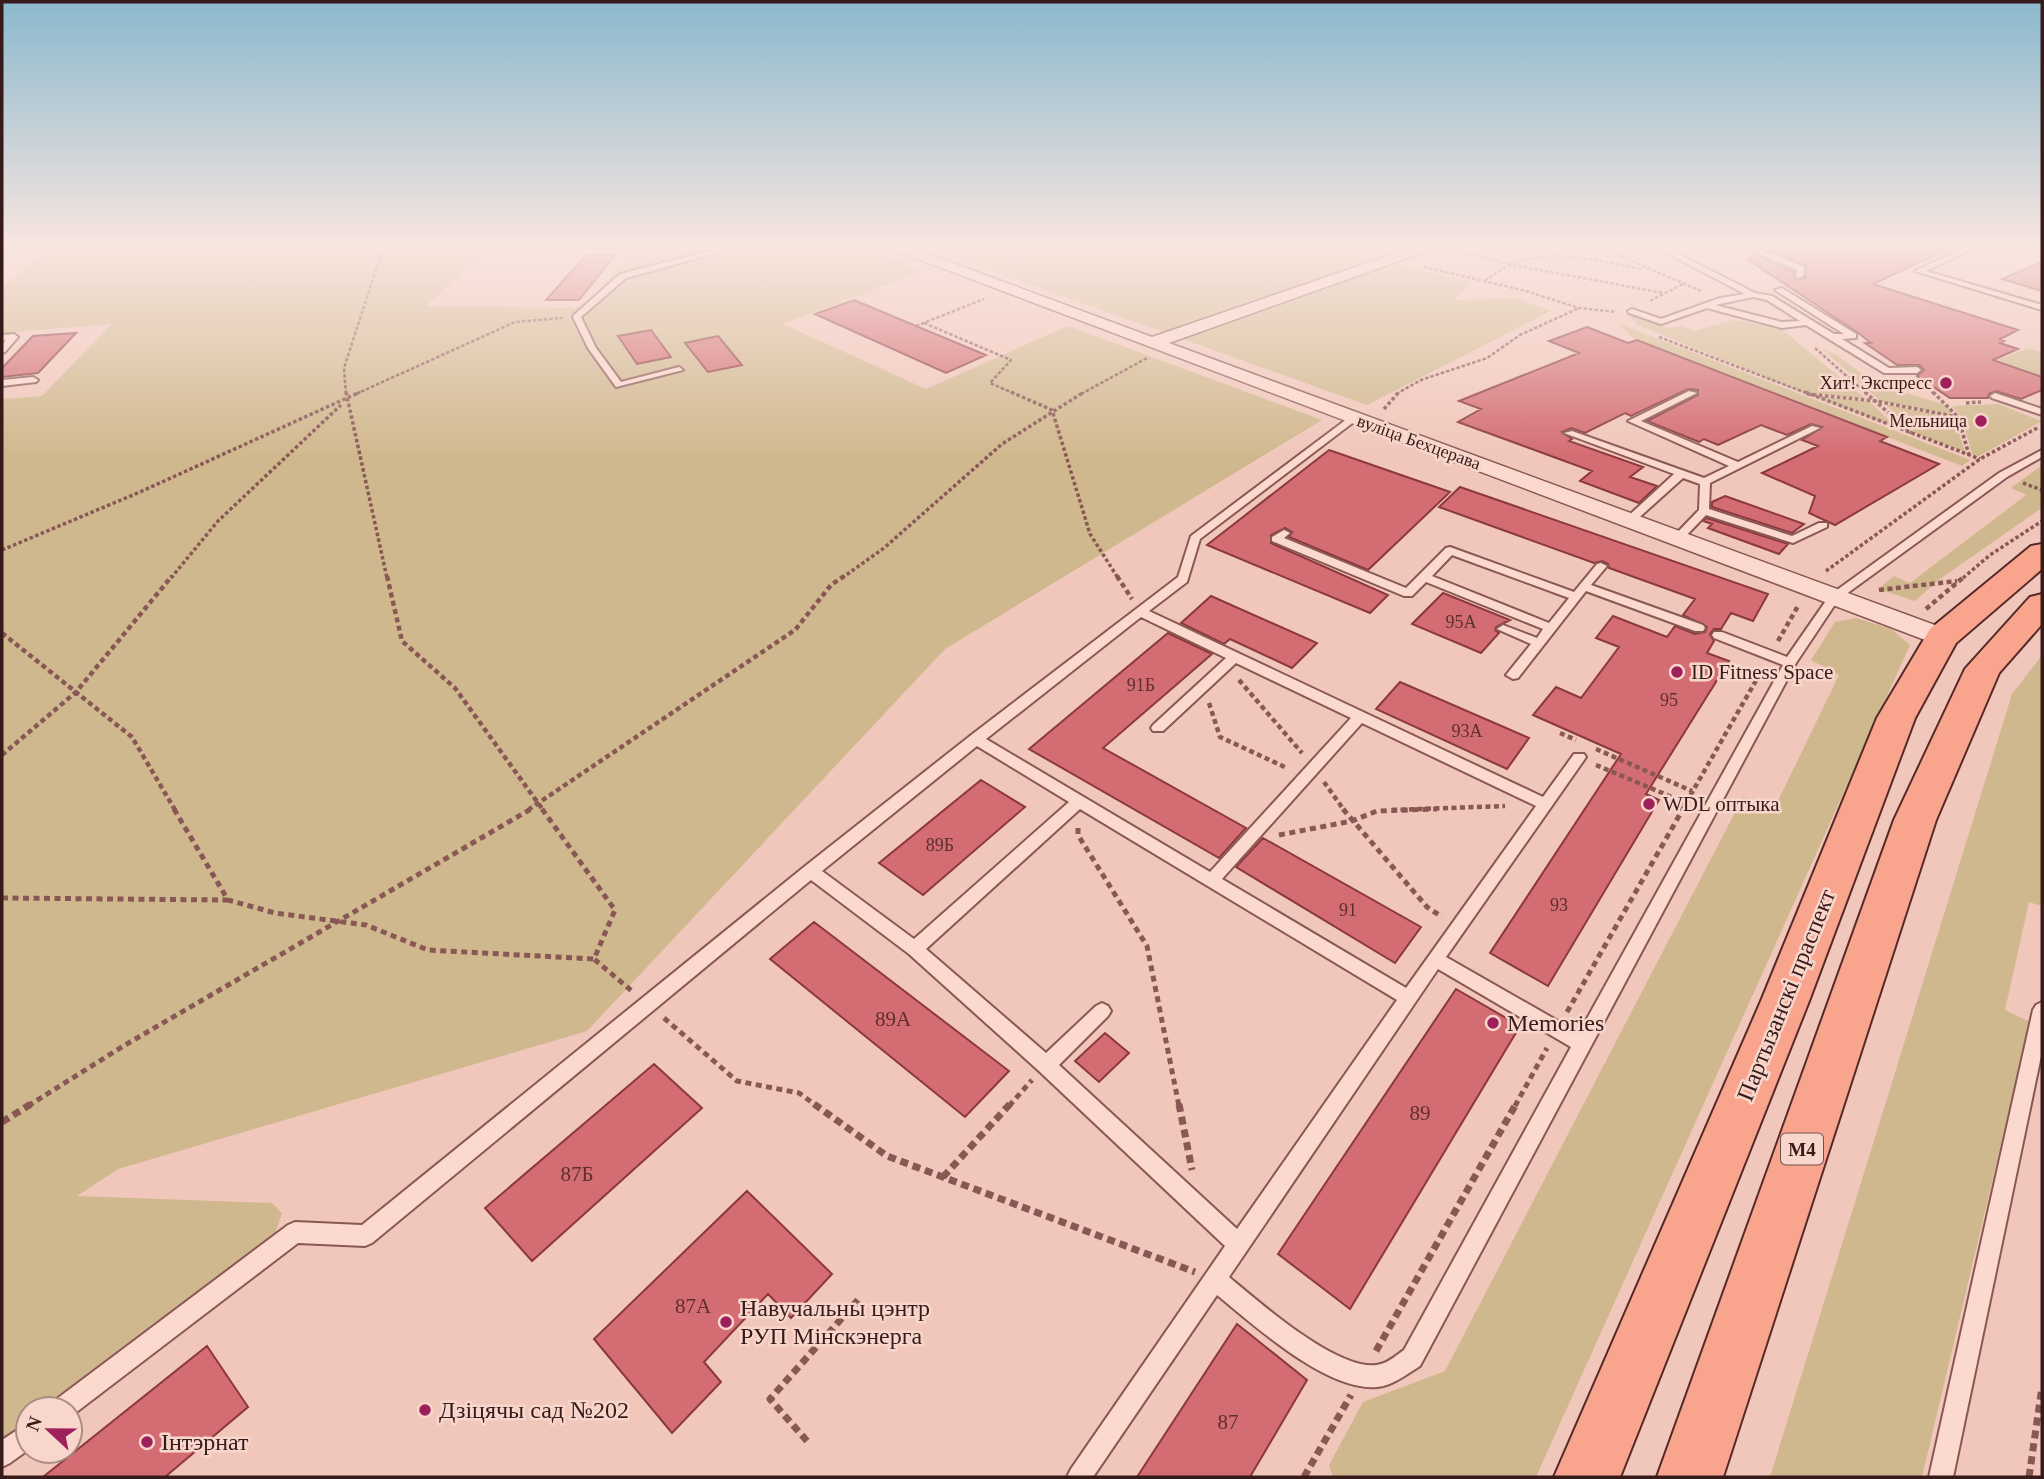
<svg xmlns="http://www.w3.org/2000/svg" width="2044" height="1479" font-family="Georgia,serif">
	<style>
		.green { fill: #d0b88e }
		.building { fill: #d36d73; stroke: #8b383e; stroke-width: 2 }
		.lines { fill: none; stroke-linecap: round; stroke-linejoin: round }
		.lane-casing { stroke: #895754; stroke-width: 4 }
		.street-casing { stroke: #895754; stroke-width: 3 }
		.primary-casing { stroke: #562929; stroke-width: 4 }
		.path-far4 { stroke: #895754; stroke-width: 2.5; stroke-dasharray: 3.5 2; stroke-linecap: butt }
		.path-far3 { stroke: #895754; stroke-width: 3.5; stroke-dasharray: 3.5 2.5; stroke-linecap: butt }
		.path-far2 { stroke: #895754; stroke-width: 4.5; stroke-dasharray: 5 3.5; stroke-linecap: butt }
		.path-far1 { stroke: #895754; stroke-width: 5; stroke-dasharray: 6 4.5; stroke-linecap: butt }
		.path { stroke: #895754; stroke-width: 7; stroke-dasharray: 8 5; stroke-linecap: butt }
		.lane { fill: #fcd9ce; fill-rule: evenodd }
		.street { fill: #fcd9ce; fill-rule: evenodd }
		.primary { fill: #f9a58e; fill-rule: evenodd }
		.poi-dot { fill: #9d1f5c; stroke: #f8d6cb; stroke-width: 2.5 }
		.labels { text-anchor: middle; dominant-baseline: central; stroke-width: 5; stroke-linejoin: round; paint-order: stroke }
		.far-poi-label { font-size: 18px; fill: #371a1a; stroke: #f8d6cb; text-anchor: end }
		.far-street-label { font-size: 18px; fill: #371a1a; stroke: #f8d6cb }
		.number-label { font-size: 18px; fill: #5e2f30 }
		.shield { fill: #f8d6cb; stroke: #71524f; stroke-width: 2 }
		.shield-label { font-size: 19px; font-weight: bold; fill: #371a1a }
		.poi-label { font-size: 21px; fill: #371a1a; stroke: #f8d6cb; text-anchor: start }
		.near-number-label { font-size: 21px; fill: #5e2f30 }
		.near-street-label { font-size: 24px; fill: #371a1a; stroke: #f8d6cb }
		.near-poi-label { font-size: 24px; fill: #371a1a; stroke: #f8d6cb; text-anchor: start }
	</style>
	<rect width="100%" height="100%" fill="#f1c7bb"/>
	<path class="green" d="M49,248H487L426,306L585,308L632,248H865L923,271L783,324L926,389L1068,326L1322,420L945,649L587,1031L118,1169L77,1196L272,1203L282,1213L274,1237L45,1409H28V1422L2,1442V399L42,396L112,324L2,333V288Z
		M964,248H1393L1366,258L1470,282L1455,300L1517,298L1551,311L1367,405L948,255Z
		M1628,315L1669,328L1680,326L1695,331L1733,320L1780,328L1866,399L1802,392L1638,325Z
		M1617,323L1970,460L1962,466L1633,338Z
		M2029,348L2042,352V376L1997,360Z
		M1822,349L1837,355L1874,383L1946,405L1952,416L1880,401Z
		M1809,395L1870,402L1897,428Z
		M1885,404L1954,418L1965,452L1915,433Z
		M1998,404L2042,421L1979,456L1972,454L1962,418L1952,406Z
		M2042,465V508L1937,581L1915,601L1878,589L1894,576L1910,583L2026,495L2011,488Z
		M1856,618L1891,629L1910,645L1536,1477H1333L1329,1465L1363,1402L1445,1371L1743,797L1776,805L1839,675L1811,660L1835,622Z
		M2042,655V906L2029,902L2005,1010L2030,1022L1922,1477H1770L2012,694Z"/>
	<path class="building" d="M1775,248H1950L1873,284L2018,330L2000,339L2004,341L2000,343L2018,349L1993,360L2042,377V390L2021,399L1996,391L1989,394L1988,398H1950L1917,376L1924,370L1919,365H1897L1865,343H1871L1857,332L1747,259L1756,255L1794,272L1795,280L1805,278L1806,266L1770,250Z
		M586,255H615L579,300H546Z
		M2042,262V291L2002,279Z
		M854,300L916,326L986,355L946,373L815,314Z
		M1587,327L1628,343L1637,340L1887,437L1880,441L1939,464L1835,525L1809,513L1815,496L1762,473L1818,446L1802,440L1822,427L1811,424L1787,435L1761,425L1718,445L1704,439L1699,442L1647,421L1698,395V390L1688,389L1631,416L1625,413L1585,433L1571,428L1562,432L1572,439L1569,441L1643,467L1630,477L1657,486L1639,503L1580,481L1592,471L1458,422L1481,409L1459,401L1579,353L1549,341Z
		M651,330L671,357L637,364L618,336Z
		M76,333L38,373L2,377V368L33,336Z
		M718,336L742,365L708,372L685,343Z
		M1329,450L1450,492L1368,570L1289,537L1292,532L1285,528L1271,535V543L1388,595L1370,613L1207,545Z
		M1460,487L1768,594L1753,621L1731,613L1721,629H1714L1710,634L1714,641L1707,653L1729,661L1646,794L1659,800L1548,986L1490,953L1621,754L1533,715L1556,687L1581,698L1619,647L1596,638L1613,616L1667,637L1675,626L1695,634L1705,632L1707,627L1683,615L1695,599L1609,568L1608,564L1602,561L1594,563L1439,507Z
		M1725,496L1804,524L1792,533L1712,507V502Z
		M1707,518L1788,544L1779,554L1708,528L1712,524L1703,521Z
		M1443,593L1510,620L1496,627L1495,630L1499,633L1481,653L1412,624Z
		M1211,596L1317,643L1292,668L1230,639L1224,644L1181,623Z
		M1168,633L1212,654L1103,748L1246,828L1219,858L1029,749Z
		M1400,682L1529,738L1507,769L1376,709Z
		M981,780L1025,807L923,895L879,863Z
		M1263,838L1421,927L1395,963L1236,867Z
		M814,922L1009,1071L965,1117L770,959Z
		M1456,989L1520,1026L1350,1309L1278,1254Z
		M1105,1033L1129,1053L1099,1082L1075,1061Z
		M654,1064L702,1108L532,1261L485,1208Z
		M747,1191L832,1274L791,1318L768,1294L704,1362L721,1382L672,1433L594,1339Z
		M1237,1324L1307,1380L1250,1477H1137Z
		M207,1346L248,1407L165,1477H43Z"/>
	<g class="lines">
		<g class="lane-casing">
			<path id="lane" d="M721,248H734L626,278L581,317L596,348L621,382L679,367L683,370L616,387L588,348L573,317L574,315L620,274Z
				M1657,248H1667L1755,293L1772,296L1834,334H1844L1775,290L1782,288L1856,334V338L1842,339L1889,368L1917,367L1921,370L1917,373H1884L1806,325L1782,328L1707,308L1661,324L1629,313L1628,311L1632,309L1661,319L1720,298L1745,294ZM1753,297L1767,300L1800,321L1782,322L1715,305Z
				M1692,248H1702L1699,250Z
				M1746,248H1757L1804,267L1803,276L1796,278L1797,270Z
				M1964,248H1974L1926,271L2042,305V310L1915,271Z
				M14,334L18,337L5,352L2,353V345L6,340L2,341V335Z
				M33,377L38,380L36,382L2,386V380Z
				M1689,391L1697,393L1641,421L1738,462L1812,426L1820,428L1710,483L1709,509L1792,536L1819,523H1827V527L1793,543L1706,515L1681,541H1673V537L1699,510L1700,484L1683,478L1633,523H1625V519L1674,474L1564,433L1572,431L1704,478L1729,466L1628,421Z
				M1995,393L2042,409V415L1992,398L1990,396Z
				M1351,416L1359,418L1200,539L1187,582L1149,611L1543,797L1574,754H1584L1586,757L1584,760L1446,957L1579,1033L1783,665L1714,638L1712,635L1714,632H1722L1787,657L1830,595L1999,473L2042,450V457L2007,477L1838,600L1796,663L1420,1366C1407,1374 1392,1386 1377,1387C1327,1392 1254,1325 1217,1295L1093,1477H1067L1071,1469L1225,1246L1039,1071L909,954L811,880L372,1243L365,1246L298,1243L70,1417V1409H50L54,1401L288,1225L295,1222L362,1225L804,867L970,736L1178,577L1191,536ZM1141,617L1226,658L1153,725L1151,728L1153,731H1163L1236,663L1351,718L1210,872L986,739ZM1362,723L1536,806L1406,988L1222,879ZM977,746L1069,802L914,939L822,871ZM1080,809L1397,1000L1237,1229L1059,1065L1108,1016L1111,1011L1108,1006L1102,1003L1096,1006L1046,1053L926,949ZM1438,969L1571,1047L1404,1350C1397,1355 1389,1362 1381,1364C1342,1376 1258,1301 1229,1277Z
				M1284,530L1290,533L1284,538L1406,588L1446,548L1450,547L1574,592L1597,564L1601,563L1607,566L1591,585L1703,625L1705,628L1703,631H1695L1586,591L1518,678L1513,679L1506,675L1531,644L1497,629L1503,625L1537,638L1543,629L1426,582L1412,596H1404L1272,541V537ZM1452,555L1569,598L1549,623L1432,576Z
				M2042,1002V1051L1953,1477H1929L2033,1010L2036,1005Z
				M28,1423V1450L10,1463L2,1467V1440Z"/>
		</g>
		<g class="street-casing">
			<path id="street" d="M889,248H912L1152,337L1411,248H1435L1169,343L1951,631L1955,637L1951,643H1933Z"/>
		</g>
		<g class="primary-casing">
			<path id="primary" d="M2042,544V569L1956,643L1915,718L1809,1001L1620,1477H1554L1761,1001L1877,718L1930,629L2031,546Z
				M2042,594V624L1999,673L1936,820L1723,1477H1657L1894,820L1965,669L2030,597Z"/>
		</g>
		<path class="path-far4" d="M1449,248L1508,264L1663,293
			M1602,248L1701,291
			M1424,267L1526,291L1579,308L1616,312
			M1485,281C1531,242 1587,258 1641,269
			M1650,301L1683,284
			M924,323L1011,360L990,383L1015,394
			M916,326L984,299
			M1659,337L1809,394
			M1815,348L1867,394
			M1924,384L1934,394
			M346,394L344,368L380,257L392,248
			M356,394L515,322L562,318
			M1081,394L1147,358
			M1396,394L1421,380L1487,358L1520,335L1579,308"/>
		<path class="path-far3" d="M346,392L387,578
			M1011,392L1052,410L1090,534L1118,578
			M1805,392L1980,459
			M1865,392L1911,433
			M1933,392L1958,417L1969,455
			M1807,394L1876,401L1957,417
			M1966,403L1981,402
			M1384,409L1399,392
			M2023,483L2042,490
			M2,550L140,492L360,392
			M1826,571L1980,459L2039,427
			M171,578L218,521L341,405
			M842,578L884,548L1002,444L1084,392
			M1963,578L1990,555L2042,521"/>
		<path class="path-far2" d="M387,576L402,641L455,688L543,810
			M1117,576L1132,599
			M1879,590L1957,581
			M1926,609L1965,576
			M2,633L132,737L175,810
			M1778,641L1798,606
			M1239,680L1302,753
			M1209,703L1220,737L1287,768
			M1560,733L1576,740
			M1596,749L1692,791
			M2,755L76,692L172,576
			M1596,765L1686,803
			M1324,782L1344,810
			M528,810L795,630L831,585L844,576
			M1392,810L1505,806
			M1682,810L1762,670"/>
		<path class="path-far1" d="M174,809L228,900L275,913L366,925L428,950L594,959
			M542,809L615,910L594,959L633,992
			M1343,809L1427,907L1442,917
			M1078,828V835L1147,946L1179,1106
			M1279,835L1352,821L1377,811L1437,809
			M2,898L228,900
			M1567,1012L1683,809
			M664,1018L737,1081L799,1093L817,1106
			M28,1106L125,1045L531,809
			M1009,1106L1032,1080
			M1515,1106L1547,1048"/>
		<path class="path" d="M814,1104L887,1156L1195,1272
			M1179,1104L1192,1170
			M2,1122L31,1104
			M943,1177L1010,1104
			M1376,1351L1516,1104
			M807,1441L770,1399L858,1300
			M1304,1477L1351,1395
			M2029,1477L2042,1387"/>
		<use href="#lane" class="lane"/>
		<use href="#street" class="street"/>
		<use href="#primary" class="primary"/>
	</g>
	<linearGradient id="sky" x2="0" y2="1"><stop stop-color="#8bb9ce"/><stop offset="0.54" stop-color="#f9e6e0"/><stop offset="1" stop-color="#f9e6e0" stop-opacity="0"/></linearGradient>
	<rect width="2044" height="456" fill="url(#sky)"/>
	<g class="poi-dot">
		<circle cx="1946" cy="383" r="7"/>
		<circle cx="1981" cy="421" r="7"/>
		<circle cx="1677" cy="672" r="7"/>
		<circle cx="1649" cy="804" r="7"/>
		<circle cx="1493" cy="1023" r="7"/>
		<circle cx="726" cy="1322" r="7"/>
		<circle cx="425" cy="1410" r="7"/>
		<circle cx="147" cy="1442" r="7"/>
	</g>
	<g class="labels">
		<g class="far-poi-label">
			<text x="1932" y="383">Хит! Экспресс</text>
			<text x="1967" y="421">Мельница</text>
		</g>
		<g class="far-street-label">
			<text transform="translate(1419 442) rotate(20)">вуліца Бехцерава</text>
		</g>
		<g class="number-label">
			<text x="1461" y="622">95А</text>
			<text x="1141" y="685">91Б</text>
			<text x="1669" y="700">95</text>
			<text x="1467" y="731">93А</text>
			<text x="940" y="845">89Б</text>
			<text x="1559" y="905">93</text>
			<text x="1348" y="910">91</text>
		</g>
		<rect class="shield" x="1781" y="1133.5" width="42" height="31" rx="5"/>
		<g class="shield-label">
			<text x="1802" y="1149">М4</text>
		</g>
		<g class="poi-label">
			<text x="1691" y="672">ID Fitness Space</text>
			<text x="1663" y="804">WDL оптыка</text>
		</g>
		<g class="near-number-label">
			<text x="893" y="1019">89А</text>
			<text x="1420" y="1113">89</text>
			<text x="577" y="1174">87Б</text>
			<text x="693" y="1306">87А</text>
			<text x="1228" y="1422">87</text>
		</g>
		<g class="near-street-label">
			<text transform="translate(1786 995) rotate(-68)">Партызанскі праспект</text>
		</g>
		<g class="near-poi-label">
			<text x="1507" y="1023">Memories</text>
			<text x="740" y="1308">Навучальны цэнтр<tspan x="740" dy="28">РУП Мінскэнерга</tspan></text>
			<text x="439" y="1410">Дзіцячы сад №202</text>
			<text x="161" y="1442">Інтэрнат</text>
		</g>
	</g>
	<rect width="2044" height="1479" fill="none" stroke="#371a1a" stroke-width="7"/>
	<g transform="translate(49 1430) rotate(292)"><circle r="33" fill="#f8d6cb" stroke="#ab8b84" stroke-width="2"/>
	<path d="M0-5L12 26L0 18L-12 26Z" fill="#9d1f5c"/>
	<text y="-10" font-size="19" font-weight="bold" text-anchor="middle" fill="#371a1a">N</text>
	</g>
</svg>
